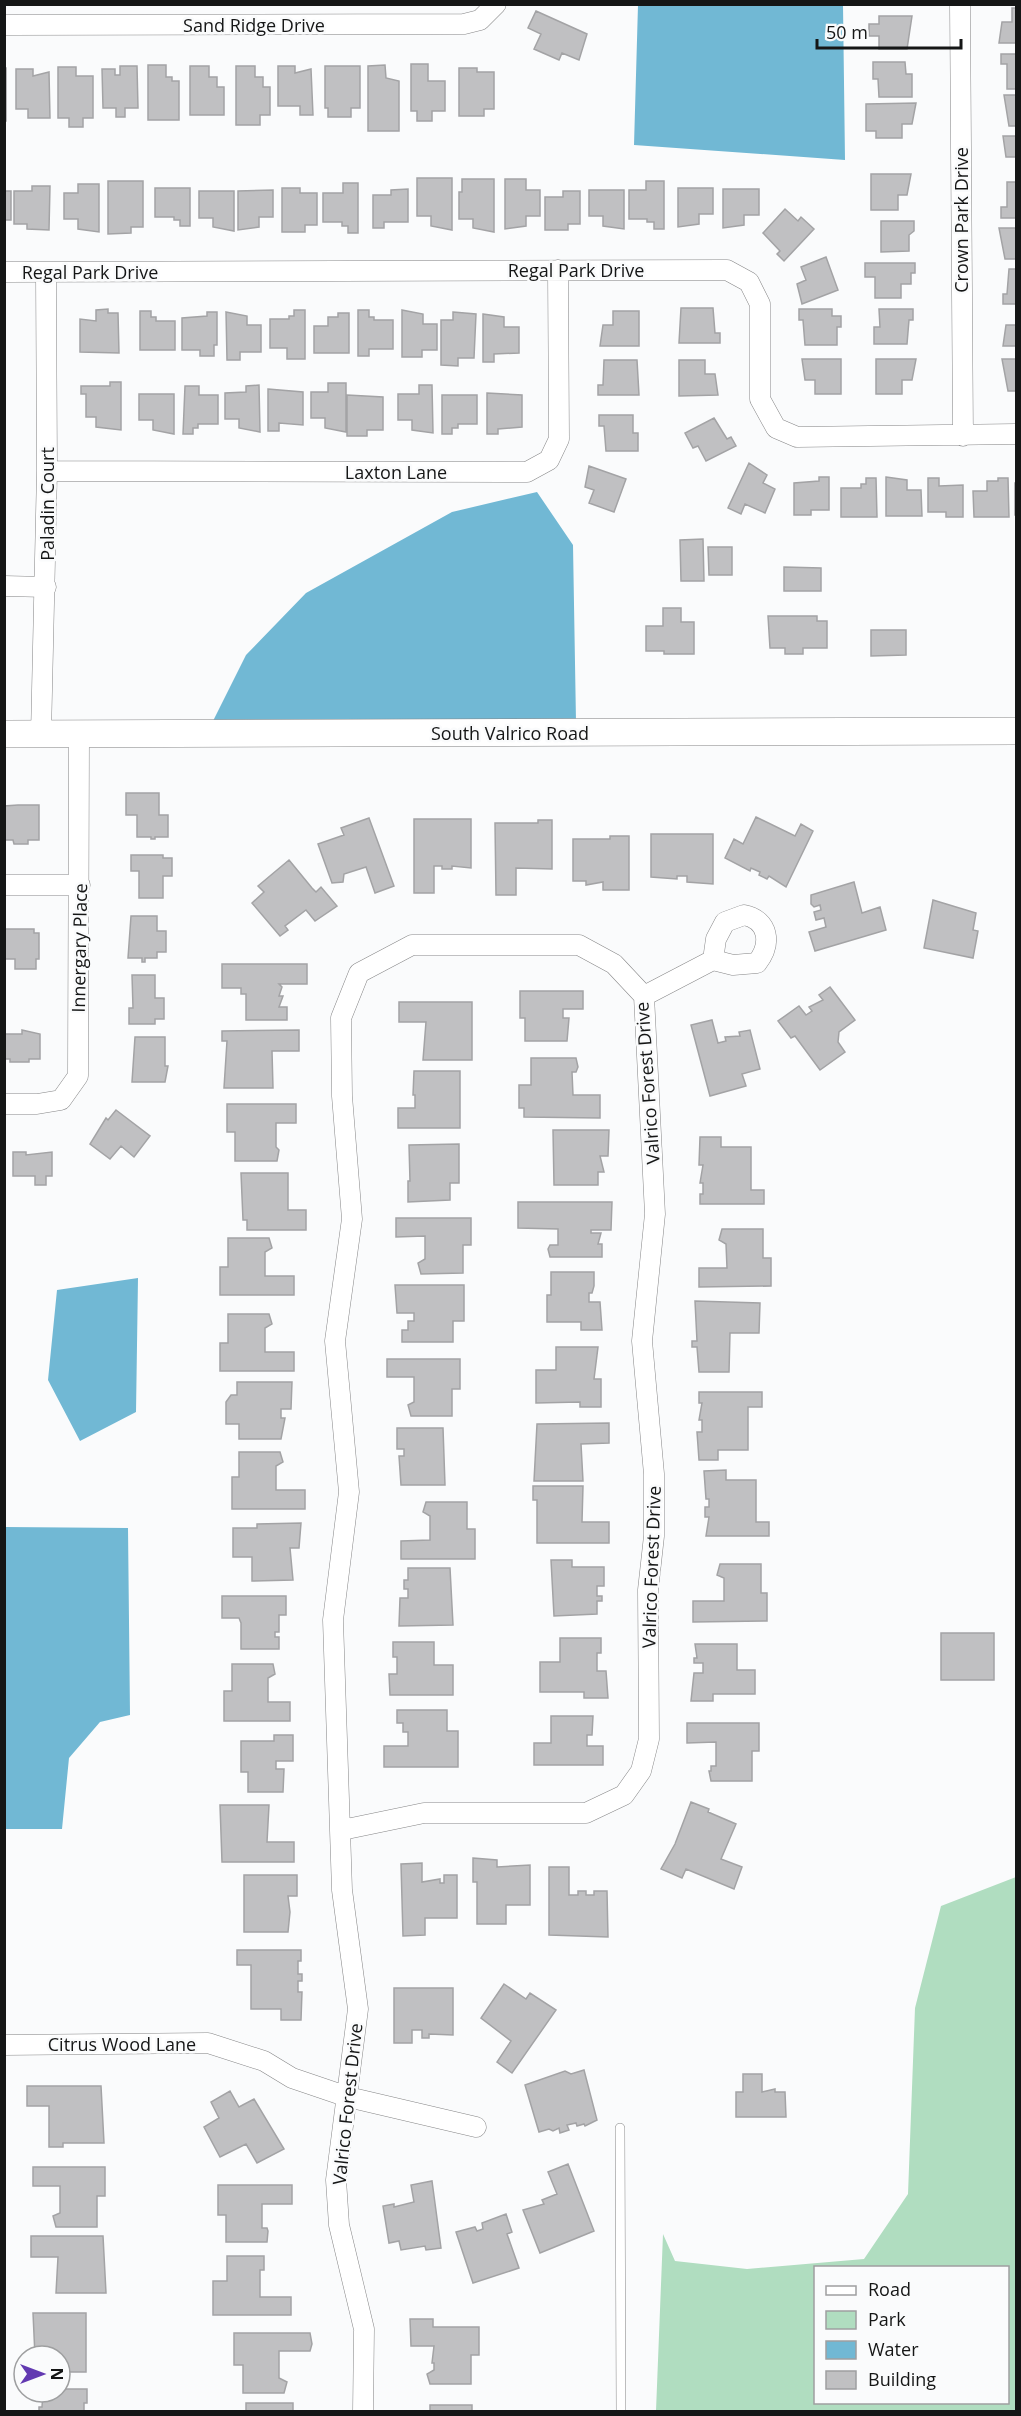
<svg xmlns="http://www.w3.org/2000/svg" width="1021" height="2416" font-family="'Open Sans',sans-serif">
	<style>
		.green { fill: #b0ddc0; fill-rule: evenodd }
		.water { fill: #71b8d4 }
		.building { fill: #c0c0c2; stroke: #a3a3a5; stroke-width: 1.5 }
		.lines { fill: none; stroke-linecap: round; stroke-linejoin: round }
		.lane-casing { stroke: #868687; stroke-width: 10 }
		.street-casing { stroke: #868687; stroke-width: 21 }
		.secondary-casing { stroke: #868687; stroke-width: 28 }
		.lane { stroke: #fff; stroke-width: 9 }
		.street { stroke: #fff; stroke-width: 20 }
		.secondary { stroke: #fff; stroke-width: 27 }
		.labels { text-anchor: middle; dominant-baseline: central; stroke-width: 5; stroke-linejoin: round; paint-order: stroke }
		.street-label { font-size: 18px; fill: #151616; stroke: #fafbfc }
	</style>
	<rect width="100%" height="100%" fill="#fafbfc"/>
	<path class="green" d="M1016,1877V2411H656L663,2234L675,2261L747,2269L864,2259L908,2194L915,2008L941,1906ZM816,2268H1008V2402H816Z"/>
	<path class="water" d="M638,5H843L845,160L634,145Z
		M537,492L573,545L576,722L212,723L246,655L306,593L452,512Z
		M138,1278L136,1412L80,1441L48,1380L57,1290Z
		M5,1527L128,1528L130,1715L100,1722L69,1758L62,1829H5Z"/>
	<path class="building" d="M1012,8H1016V43H999L1002,22H1012Z
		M536,11L587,34L579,60L562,53L559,60L534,49L541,34L528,28Z
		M879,16H912L907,49H879V36H869V24H879Z
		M1001,54H1016V89H1007V64H1001Z
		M873,62H905L906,74H912V97H879L878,79H873Z
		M411,64H428V81H445V111H432V121H417V111H411Z
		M148,65H166V77H172V81H179V120H148Z
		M385,65L386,78L399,81V131H368V66Z
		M120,66H137L138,108H125V117H116V108H103L102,69H115V75H120Z
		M190,66H209V77H217V87H224V115H190Z
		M236,66H255V77H263V87H270V115H260V125H236Z
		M278,66H295V73L311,69L313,115H300V106H278Z
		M325,66H360V108H351V117H328V108H325Z
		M58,67H76V76H93V118H83V127H69V118H58Z
		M4,68H6V121H4Z
		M459,68H477V72H494V109H484V116H459Z
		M16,69H33V76L49,72L50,118H28V109H16Z
		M1004,95H1016V126H1009Z
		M916,103L912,124H902V138H876V131H866V104Z
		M1003,136H1016V171V157H1006Z
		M871,174H911L907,195H898V210H871Z
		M417,178H452V230L431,226V216H417Z
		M462,179H494V232L473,228V219H459V192H462Z
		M505,179H526V190H540V216H526V226L505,229Z
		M108,181H143V227H131V233L108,234Z
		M646,181H664V229H654V222H647V219H629V190H646Z
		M1007,182H1016V218H1001V207H1007Z
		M343,183H358V233H348V226H342V222H323V193H343Z
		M78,184H99V232L78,229V219H64V193H78Z
		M32,186H50L49,230L27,229V224H14V191H32Z
		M155,188H190V226H180V220H174V217H155Z
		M282,188H300V193H317V225H305V232H282Z
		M678,188H713V214H699V224L678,227Z
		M408,189V222H384V228H373V195H391V190Z
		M723,189H759V215H744V225L723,228Z
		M273,190V217H259V227L238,230V191Z
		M589,190H624V229L603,226V216H589Z
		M4,191H11V220H4Z
		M199,191H234V231L213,227V218H199Z
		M563,191H580V224H568V230H545V197H563Z
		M785,209L798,221L801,217L814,229L784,261L777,254L780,251L763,233Z
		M881,221H914V231L909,235V251L881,252Z
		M999,228H1016V259H1005Z
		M826,257L838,290L802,304L797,284L806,280L801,267Z
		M865,263H915V273H911V284H901V298H875V277H865Z
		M1009,269H1016V304H1003V294H1007Z
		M681,308H713L715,333H720V343H679Z
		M108,309V313H118L119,353L80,352V319L96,321V310Z
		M799,309H832V316H841V327H837V345H805L803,320H799Z
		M879,309H913V320H909L907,344H874V327H880Z
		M294,310H305V359H287V348H270V319H289V316H294Z
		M358,310H369V317H374V320H393V349H369V356H358Z
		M402,310L423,314V324H437V350H422V357H402Z
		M140,311H151V317H156V321H175V350H140Z
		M613,311H639V346H600L603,325H613Z
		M1016,311V346H1003L1006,325H1016Z
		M207,312H217V345H214V356H200V350H182V318L207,316Z
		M226,312L247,316V325H261V352H240V360H227Z
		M453,312L476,314L474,358H458V366L441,365V320H453Z
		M338,313H349V353H314V326H328V317H338Z
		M483,314L504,317V327H519V353L494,354V362H483Z
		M802,359H841V394H815V380H805Z
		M876,359H916L912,380H902V394H876Z
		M1002,359H1016V391H1008Z
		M604,360H637L639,395H598V385H603Z
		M679,360H705V374H715L718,395L679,396Z
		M110,382H121V430L96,427V417H86V394H81V386H110Z
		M328,383H346V432L325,428V418H311V392H328Z
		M259,385L260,432L239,428V419H225V393L246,392V386Z
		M419,385H432L433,433L412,430V420H398V394H419Z
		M185,386H199V395H218V424H198V428H193V434H183Z
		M268,389L303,392V425L279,423V431H268Z
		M487,393L522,395V427L498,429V434H487Z
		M139,394H174V434L153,430V420H139Z
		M347,395L383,397V430H367V436H347Z
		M442,395H477V424H458V428H452V434H442Z
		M599,415H633V433H638V451H606L604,426H599Z
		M714,418L727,439L731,437L736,446L706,461L698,446L693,448L685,433Z
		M749,463L767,475L763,483L775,489L765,513L745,504L741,514L728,508Z
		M589,466L626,479L614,512L589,503L594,490L585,487Z
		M819,477H829V510H811V515H794V483L819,481Z
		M886,477L907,480V490H921L922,516H886Z
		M866,478H876L877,517H841V488H861V484H866Z
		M928,478H939V486L963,485V517H946V512H928Z
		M998,478H1008L1009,517H974L973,491H987V481H998Z
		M1015,483H1016V515H1015Z
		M703,539L704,581H681L680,540Z
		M708,547H732V575H709Z
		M784,567L821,568V591H784Z
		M663,608H681V622H694V654H664V651H646V626H663Z
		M768,616H817V621H827V648H803V654H785V648H770Z
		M871,630H906V655L871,656Z
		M126,793H159V815H168V837H155V839H151V837H137V815H126Z
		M18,805H39V840H28V844H14L13,840H4V806Z
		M756,817L795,836L801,824L813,831L786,887L769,876L767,879L759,875L760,872L751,868L750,871L725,858L734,839L743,844Z
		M369,818L394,886L375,893L366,867L344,874L343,882L332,883L318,844L344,835L341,828Z
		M414,819H471V868L452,866V869H442V866H434V893H414Z
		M538,820H552V869L516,868V895H496L495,823H538Z
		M651,834H713V884L687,882V876H677V879L651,877Z
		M610,836H629V890H603V882L586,885V881H573V839H610Z
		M131,855H163V858H172V876H163V898H139V871H131Z
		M289,860L312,888L316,892L321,887L337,906L315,921L306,910L285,926L288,930L280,936L252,903L264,892L258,886Z
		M854,882L862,913L880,907L886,930L815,951L809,932L826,927L824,918L816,920L814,912L821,910L820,905L814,907L811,904V895Z
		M933,900L976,913L973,930L978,931L973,958L924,948Z
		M131,916H157V931H166V952H157V958H145V962H142V958H128Z
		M4,929H34V933H39V959H36V969H15V959H4Z
		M222,964H307V984H279L282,987L279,996H283L279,1007H287V1020H246V994H241V988H222Z
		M132,975H155V998H164V1019H155V1024H129V1008H133Z
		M830,987L855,1020L839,1032L838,1042L845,1052L820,1070L795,1036L791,1038L778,1021L799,1006L806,1015L812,1011L809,1007L823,1000L819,995Z
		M520,991H583V1009H563V1018H569L567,1041H525V1018H520Z
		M399,1002H472V1060H423L426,1022H399Z
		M712,1020L718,1043L726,1041L725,1037L740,1036L739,1032L750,1030L760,1069L742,1074L746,1086L710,1096L691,1025Z
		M22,1030L40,1034V1059H29V1062H10V1059H4V1034H22Z
		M299,1030V1051H272L273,1088H224L227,1041H222V1031Z
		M135,1037H165V1066H168L165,1082H132Z
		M531,1058H576L578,1067L576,1072H572L573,1095H600V1118L524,1117V1108H519V1085H531Z
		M414,1071H460V1128H398V1108H415V1095H413Z
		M227,1104H296V1123H276V1147L279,1150L277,1161H235V1132H227Z
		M116,1110L150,1136L134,1157L121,1146L110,1159L90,1144L106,1118L108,1120Z
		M553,1130H609L608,1156H600L604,1172H598V1185H554Z
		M700,1137H721V1147H751V1190H764V1204H700V1194H703V1183H700L703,1165H699Z
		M459,1144V1183H450V1200L408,1202V1181H410L409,1145Z
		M13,1152H26V1155L52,1152V1176H46V1185H35V1176H13Z
		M241,1173H288V1210H306V1230H247V1220H243Z
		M518,1202H612L611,1230H591V1233H601L598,1244H602V1257H550L548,1249L550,1245H558V1229L518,1228Z
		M396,1218H471V1245H463V1273L421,1274L418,1263L425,1259V1236L396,1237Z
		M722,1229H763V1258H771V1286L699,1287V1268H727L726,1244L719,1240Z
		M228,1238H269L272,1248L265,1252V1276H294V1295H220V1267H228Z
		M551,1272H594V1286L592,1293H589V1302H600L602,1330H581V1322H547V1295H551Z
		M395,1285H464V1321H453V1342H402V1330H408V1321H414V1313H397Z
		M695,1301L760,1303L759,1333H730L729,1372H699L697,1347H692V1341H697Z
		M228,1314H269L272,1324L265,1328V1352H294V1371H220V1343H228Z
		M556,1347H598L594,1379H601V1407H580V1402L536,1403V1370H556Z
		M387,1359H460V1389H452V1416H411L408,1405L414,1402V1377H387Z
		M237,1382H292L291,1409H281V1418H285L281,1439H239V1424H226V1402L231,1395H237Z
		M699,1392H762V1407H748V1450H718V1460H699L697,1432H702V1420H699L702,1403H699Z
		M609,1423V1443L581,1444L583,1481H534L537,1424Z
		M397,1428H443L445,1485H401L399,1456H404V1449H397Z
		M239,1452H280L283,1462L276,1466V1490H305V1509H232V1477H239Z
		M726,1470V1480H756V1522H769V1536H706L709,1517H705V1507H709V1499H706L704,1471Z
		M533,1486H583L582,1522H609V1543H537V1500H533Z
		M426,1502H467V1529H475V1559H401V1541L430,1540V1516L423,1512Z
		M301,1523L299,1548H290L293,1580L252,1581V1557H233V1528H257V1524Z
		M551,1560H572V1567H604V1586H597V1596H602V1601H597V1614L554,1616Z
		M720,1564H761V1593H767V1621L693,1622V1601H724V1578L717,1575Z
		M408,1568H450L453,1625L399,1626L400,1598H408V1589H404V1580H408Z
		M222,1596H286V1615H279V1632H275V1637H279V1649H241V1623L239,1618H222Z
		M941,1633H994V1680H941Z
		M560,1638H601V1653H597V1671H606L608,1698H584V1692H540V1662H560Z
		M393,1642H434V1665H453V1695H390L389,1674H397V1657H393Z
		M695,1644H737V1670H755V1694H713V1701H691L694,1673H703V1663H694V1658H697Z
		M232,1664H273L275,1674L268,1678V1702H290V1721H224V1691H232Z
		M397,1710H447V1731H458V1767H384V1746H408V1732H403V1723H397Z
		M551,1716H593L592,1735H587V1746H603V1765H534V1743H551Z
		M687,1723H759V1751H752V1781H711L709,1771H711V1766H716V1742L687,1743Z
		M274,1735H293V1761H276V1769H284L283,1792H248V1772H241V1741H274Z
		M691,1802L709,1809L708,1812L736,1824L721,1859L742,1867L734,1889L686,1869L682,1878L661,1869L675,1844Z
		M220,1805H269L267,1842H294V1862H222Z
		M473,1858L497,1860V1867L530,1865V1905H506V1924H477V1882H473Z
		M422,1863V1882L440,1879V1883H444V1875H457V1918H425V1935L403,1936L401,1864Z
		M549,1867H569V1895H578V1891H586V1895H594V1891H607L608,1937L549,1935Z
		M244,1875H297V1896H288L290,1912L288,1932H244Z
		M237,1950H301V1961H298V1974H302V1981H298V1992H302L301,2020H281V2009H251V1965H237Z
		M504,1984L526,1999L530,1993L556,2010L512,2073L497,2062L511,2041L481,2018Z
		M394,1988H453V2035L429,2034V2038H422V2030H412V2043H394Z
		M584,2070L597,2120L585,2126L584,2124L577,2126L576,2123L567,2125L569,2130L560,2133L559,2128L553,2131L549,2129L539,2132L525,2085L565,2071L571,2074Z
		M743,2074H762V2092L775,2089V2092H785L786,2117H736V2092H743Z
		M27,2086H101L104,2143H63V2147H49V2106H27Z
		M230,2091L239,2107L254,2099L284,2149L257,2163L246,2144L220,2157L204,2127L219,2118L211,2102Z
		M568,2164L594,2231L540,2253L523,2210L544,2204L542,2200L557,2194L548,2172Z
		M33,2167H105V2196H97V2227H56L53,2216L60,2213V2186H33Z
		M432,2181L441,2248L426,2250L425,2246L401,2250L399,2241L389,2243L383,2206L394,2204V2207L414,2202L411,2185Z
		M218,2185H292V2204H262V2228H267L268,2231L267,2242H226V2215H218Z
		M506,2214L512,2232L507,2234L519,2268L473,2283L456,2232L475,2227L477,2231L483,2229L482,2223Z
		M31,2236H103L106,2293H56L58,2257H31Z
		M227,2256H264V2270H260V2297H291V2315H213V2281H227Z
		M33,2313H86V2372H60V2356H35Z
		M410,2319H433V2327H479V2355H471V2384H430L427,2374L434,2370V2363H432L434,2346H411Z
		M234,2333H310L312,2344L310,2351H279V2378L287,2382L284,2393H243V2365H234Z
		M60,2389H87V2403H84V2412H39V2407H42L43,2392H60Z
		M246,2403H293V2412H246Z
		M430,2405H472V2412H430Z"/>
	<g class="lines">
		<g class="lane-casing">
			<path id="lane" d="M620,2128L621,2412"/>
		</g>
		<g class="street-casing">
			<path id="street" d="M960,4L963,436
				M4,25L464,24L480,20L496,4
				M4,272L727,270L749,282L760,304V399L776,428L797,437L1016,434
				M47,471L527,472L549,460L559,439L558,270
				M4,586L46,587
				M41,735L47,471L46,273
				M4,885H80
				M644,996L713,960L733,965L757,963C772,944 769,920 744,915L725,922L716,939L713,960
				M4,1104H37L61,1100L78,1076L79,734
				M342,1830L424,1813H586L624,1795L641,1771L649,1739L648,1590L654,1536V1474L642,1341L655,1214L644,996L614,964L579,945H412L359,973L341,1018L342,1096L352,1219L335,1341L349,1492L333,1620L342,1890L358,2009L336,2180L339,2225L364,2329L363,2412
				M4,2045L208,2043L264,2061L292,2078L348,2097L476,2127"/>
		</g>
		<g class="secondary-casing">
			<path id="secondary" d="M4,734L1016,731"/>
		</g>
		<use href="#lane" class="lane"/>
		<use href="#street" class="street"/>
		<use href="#secondary" class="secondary"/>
	</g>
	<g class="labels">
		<g class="street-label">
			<text x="254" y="25">Sand Ridge Drive</text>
			<text transform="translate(961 220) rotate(-90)">Crown Park Drive</text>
			<text x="576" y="270">Regal Park Drive</text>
			<text x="90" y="272">Regal Park Drive</text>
			<text x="396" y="472">Laxton Lane</text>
			<text transform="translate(47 504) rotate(-90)">Paladin Court</text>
			<text x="510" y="733">South Valrico Road</text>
			<text transform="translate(79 948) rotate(-89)">Innergary Place</text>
			<text transform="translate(647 1083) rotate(-94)">Valrico Forest Drive</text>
			<text transform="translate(651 1567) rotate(-88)">Valrico Forest Drive</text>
			<text x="122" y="2044">Citrus Wood Lane</text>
			<text transform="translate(347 2104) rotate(-84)">Valrico Forest Drive</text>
		</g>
	</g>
	<rect width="1021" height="2416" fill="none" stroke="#151616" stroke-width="12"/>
	<rect x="814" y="2266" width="195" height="138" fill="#fafbfc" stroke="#9e9fa0" stroke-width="1.5"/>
	<rect x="826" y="2286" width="30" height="9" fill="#ffffff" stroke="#9e9fa0" stroke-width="1.5"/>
	<text x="868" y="2296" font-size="18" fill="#151616">Road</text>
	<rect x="826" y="2311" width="30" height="18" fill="#b0ddc0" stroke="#9e9fa0" stroke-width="1.5"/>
	<text x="868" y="2326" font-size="18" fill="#151616">Park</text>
	<rect x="826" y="2341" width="30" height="18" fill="#71b8d4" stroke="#9e9fa0" stroke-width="1.5"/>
	<text x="868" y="2356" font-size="18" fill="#151616">Water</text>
	<rect x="826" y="2371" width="30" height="18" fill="#c0c0c2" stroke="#9e9fa0" stroke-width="1.5"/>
	<text x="868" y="2386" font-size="18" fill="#151616">Building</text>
	<g transform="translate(42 2374) rotate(90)"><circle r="28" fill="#fafbfc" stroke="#9e9fa0" stroke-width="1.5"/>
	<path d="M0-4.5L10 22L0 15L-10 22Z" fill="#6239b1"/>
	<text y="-9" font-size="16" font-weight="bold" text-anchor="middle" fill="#151616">N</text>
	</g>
	<path d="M817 39v9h144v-9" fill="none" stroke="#151616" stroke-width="3"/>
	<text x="826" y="39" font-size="18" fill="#151616" stroke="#fafbfc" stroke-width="4.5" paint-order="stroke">50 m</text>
</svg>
